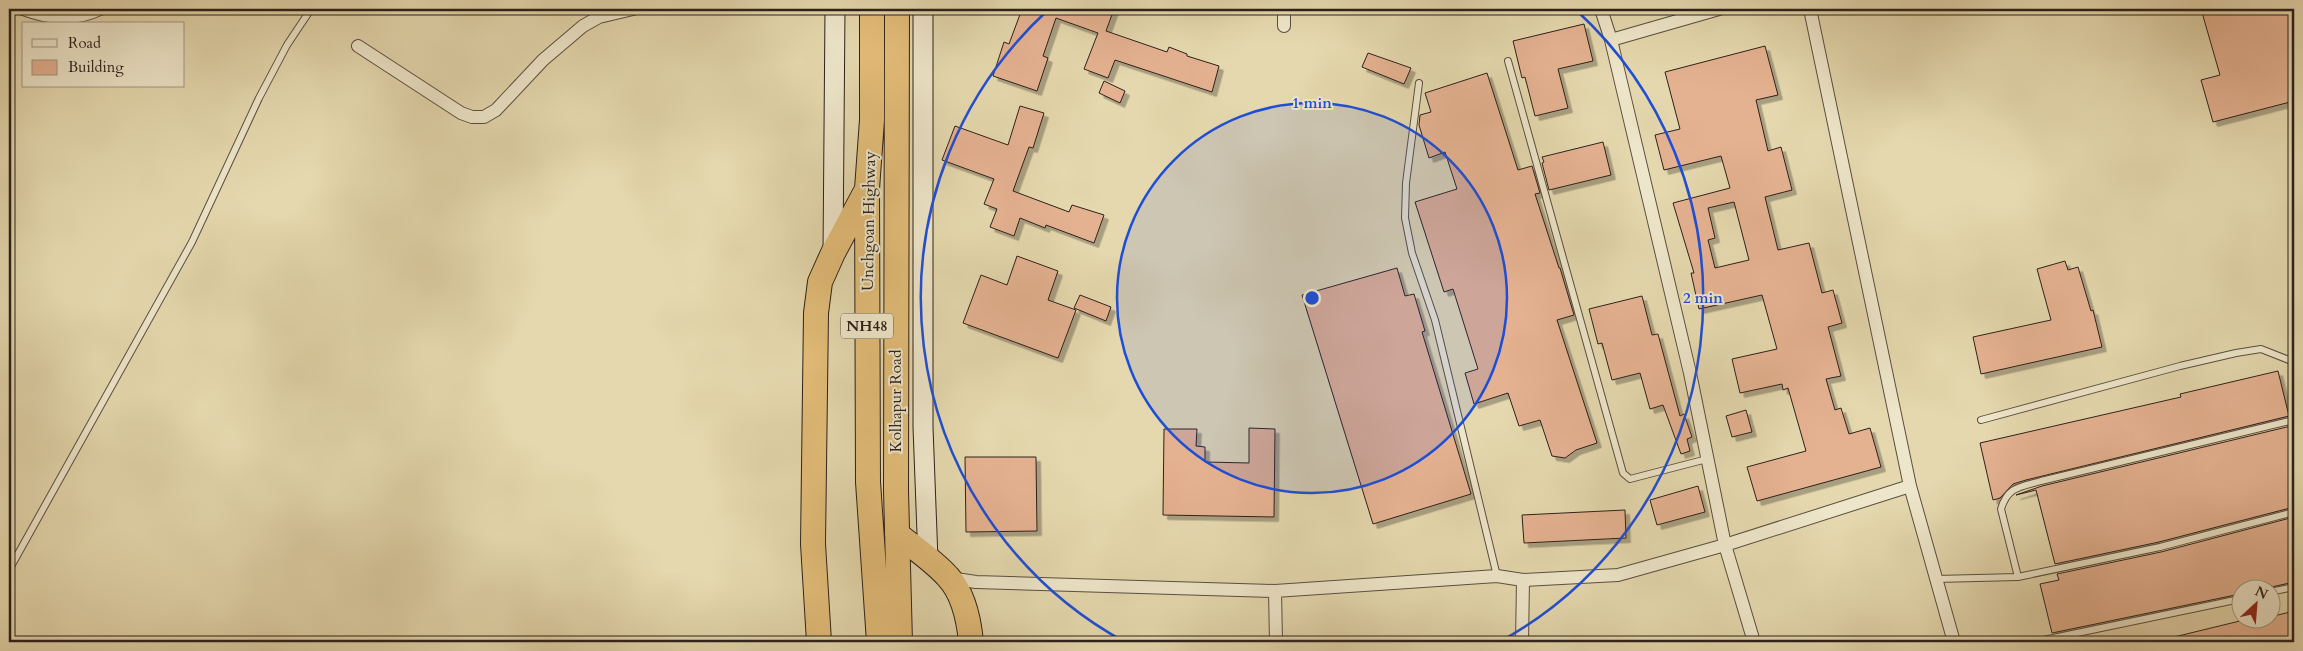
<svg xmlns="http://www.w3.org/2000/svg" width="2303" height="651" font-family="Cardo,serif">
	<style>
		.building { fill: #e5b291; stroke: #2c201b; fill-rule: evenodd; filter: url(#shadow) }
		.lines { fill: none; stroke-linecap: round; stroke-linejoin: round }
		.lane-casing { stroke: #5a4e40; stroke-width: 8 }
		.street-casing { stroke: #5a4e40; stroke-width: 14 }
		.secondary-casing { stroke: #2c201b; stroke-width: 21 }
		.highway-casing { stroke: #2c201b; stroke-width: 26 }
		.lane { stroke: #eee6ca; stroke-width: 6 }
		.street { stroke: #eee6ca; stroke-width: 12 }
		.secondary { stroke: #eee6ca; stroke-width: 19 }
		.highway { stroke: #e2bc77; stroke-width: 24 }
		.ring { fill: none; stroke: #1d4ed8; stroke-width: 2.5 }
		.labels { text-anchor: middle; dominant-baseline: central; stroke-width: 4; stroke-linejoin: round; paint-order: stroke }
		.shield { fill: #eee6ca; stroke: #665b50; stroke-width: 1 }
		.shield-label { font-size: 15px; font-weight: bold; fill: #2c201b }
		.street-label { font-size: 16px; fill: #2c201b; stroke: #eee6ca }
		.centre { fill: #1d4ed8; stroke: #eee6ca; stroke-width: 2.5 }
		.ring-label { font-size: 15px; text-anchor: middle; font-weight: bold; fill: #1d4ed8; stroke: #eee6ca; stroke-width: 4; stroke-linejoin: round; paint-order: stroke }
	</style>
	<defs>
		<filter id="shadow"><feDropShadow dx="4.5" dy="4.5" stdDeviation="0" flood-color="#0004"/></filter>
	</defs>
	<rect width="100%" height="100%" fill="#e5d8ae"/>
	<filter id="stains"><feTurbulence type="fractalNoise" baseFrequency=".004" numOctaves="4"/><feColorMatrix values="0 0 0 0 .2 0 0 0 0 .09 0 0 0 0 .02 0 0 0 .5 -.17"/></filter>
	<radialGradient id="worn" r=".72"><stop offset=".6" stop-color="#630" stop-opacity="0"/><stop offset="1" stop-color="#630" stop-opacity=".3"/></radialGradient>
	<path class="building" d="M1022,9H1114L1106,31L1167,52L1169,47L1187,54V56L1219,66L1212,92L1115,60L1108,78L1084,69L1098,33L1056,18L1043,56L1048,58L1037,91L993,76L1004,42L1009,44Z
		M2201,9H2294V101L2213,122L2201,80L2220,75Z
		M1584,24L1593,61L1558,69L1568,108L1535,116L1525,77L1522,78L1513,41Z
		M1765,46L1778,95L1756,100L1768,151L1781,147L1792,190L1765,197L1778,250L1809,243L1822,293L1833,290L1842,323L1828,327L1841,376L1826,379L1835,410L1841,408L1849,434L1870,428L1881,467L1757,501L1747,467L1806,451L1788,388L1783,390L1782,384L1740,393L1732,359L1777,349L1762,295L1699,309L1691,273H1694L1673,203L1730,188L1721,156L1664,170L1655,135L1680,129L1665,72ZM1734,202L1749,260L1715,268L1708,240L1715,238L1708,208Z
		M1368,53L1411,68L1404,84L1362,67Z
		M1487,73L1518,170L1532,166L1540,193L1535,194L1559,268H1560L1574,315L1557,320L1597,443L1576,450L1565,458L1552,456L1540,420L1519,426L1508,393L1474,404L1465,373L1478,369L1453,289L1444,292L1415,202L1457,189L1445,152L1429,158L1419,125L1420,115L1431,112L1425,93Z
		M1104,81L1125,91L1120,103L1099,93Z
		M1020,106L1044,113L1033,148L1029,147L1013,191L1069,212L1072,205L1104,215L1094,243L1046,225L1045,228L1020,218L1014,236L990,227L997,209L984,204L994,179L942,160L955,126L1008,145Z
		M1603,142L1611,175L1549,190L1542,163L1544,162L1542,157Z
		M1017,256L1058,271L1048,300L1076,310L1058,358L963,323L981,275L1007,285Z
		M2065,261L2068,270L2078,267L2091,311L2093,310L2102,347L1981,374L1973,337L2051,320L2037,269Z
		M1397,268L1405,296L1414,294L1425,331L1422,332L1471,494L1373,524L1302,295Z
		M1080,295L1111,307L1106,321L1074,308Z
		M1642,296L1652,335L1658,334L1680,416L1684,414L1692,437L1687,439L1690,451L1681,454L1663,405L1650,409L1640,373L1612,380L1602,343L1598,344L1589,309Z
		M2278,371L2289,416L2026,480L2013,484L2000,498L1993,500L1980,443L2181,397L2180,394Z
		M1746,410L1752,432L1732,437L1726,416Z
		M2291,426L2294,438V507L2159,542L2055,564L2036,490L2016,495L2042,486Z
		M1249,428L1275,429L1274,517L1163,515L1164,429H1197L1196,446L1205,447V462L1249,463Z
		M965,457H1036L1037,531L966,532Z
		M1698,486L1705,512L1657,525L1650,500Z
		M1625,510L1626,538L1524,543L1522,515Z
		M2294,517V582L2267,588H2240V594L2052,633L2040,584L2059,580L2057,574L2161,552Z
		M2294,611V642H2174V637L2248,619L2249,622L2270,618V617Z"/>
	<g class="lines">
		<g class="lane-casing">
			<path id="lane" d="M1508,61L1623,473L1630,479L1707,459
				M1419,83L1406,183L1405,218L1412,253L1435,320L1497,576
				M1981,420L2180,366L2236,353L2261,349L2294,362
				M9,570L192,242L259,98L287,45L311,9
				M2018,577L2001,509C2008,486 2021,487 2041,481L2294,420
				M1936,579L2018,577L2160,547L2294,512
				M2270,592L2294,587
				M2034,642L2240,599"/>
		</g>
		<g class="street-casing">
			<path id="street" d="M23,9C49,19 75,21 100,9
				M1601,9L1611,40L1690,373L1725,545L1754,642
				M1810,9L1910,486L1954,642
				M1284,26V9
				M1611,40L1719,9
				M358,46L461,113L472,117H484L496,110L543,60L583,26L599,17L633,9
				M949,578L976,582L1275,591L1497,576L1523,580L1618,575L1725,545L1910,486
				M1275,591L1276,642
				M1522,642L1523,580"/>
		</g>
		<g class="secondary-casing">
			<path id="secondary" d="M923,9V427L928,560
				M833,253L835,9"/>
		</g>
		<g class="highway-casing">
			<path id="highway" d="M872,9V120L867,189L868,482L879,642
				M897,9L896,491L900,642
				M897,534C914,548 934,561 948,577C963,593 969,621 971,642
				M819,642L813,544L816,313L820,282L833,253L866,191"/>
		</g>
		<use href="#lane" class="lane"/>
		<use href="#street" class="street"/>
		<use href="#secondary" class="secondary"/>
		<use href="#highway" class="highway"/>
	</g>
	<circle cx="1312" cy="298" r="195" fill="#1d4ed8" fill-opacity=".12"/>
	<g class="ring">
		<circle cx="1312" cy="298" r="195"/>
		<path d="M1125 642A391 391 0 0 1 1048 10M1576 10A391 391 0 0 1 1499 642"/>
	</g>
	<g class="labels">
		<rect class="shield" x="841" y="313.5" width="52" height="25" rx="4"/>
		<g class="shield-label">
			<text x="867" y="326">NH48</text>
		</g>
		<g class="street-label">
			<text transform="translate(869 221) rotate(-89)">Unchgoan Highway</text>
			<text transform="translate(896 401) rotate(-90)">Kolhapur Road</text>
		</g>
	</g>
	<circle cx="1312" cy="298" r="8" class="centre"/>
	<g class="ring-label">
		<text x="1312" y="108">1 min</text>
		<text x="1703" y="303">2 min</text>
	</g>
	<rect width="2303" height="651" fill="none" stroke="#e5d8ae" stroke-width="30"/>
	<rect x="10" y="10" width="2283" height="631" fill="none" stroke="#2c201b" stroke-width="2.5"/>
	<rect x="15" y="15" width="2273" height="621" fill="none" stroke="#2c201b"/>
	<rect x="22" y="22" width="162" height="65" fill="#eee6ca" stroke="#a09784"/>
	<rect x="32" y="39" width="25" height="8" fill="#eee6ca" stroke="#a09784"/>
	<text x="68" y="48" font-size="15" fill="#2c201b">Road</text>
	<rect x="32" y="60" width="25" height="15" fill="#e5b291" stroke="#a09784"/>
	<text x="68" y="72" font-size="15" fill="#2c201b">Building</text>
	<g transform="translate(2256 604) rotate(26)"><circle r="24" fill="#eee6ca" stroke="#a09784"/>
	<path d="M0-4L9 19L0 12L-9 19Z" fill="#8f2418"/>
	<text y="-8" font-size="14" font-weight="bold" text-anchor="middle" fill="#2c201b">N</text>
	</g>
	<rect width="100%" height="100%" filter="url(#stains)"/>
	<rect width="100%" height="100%" fill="url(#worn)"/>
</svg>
